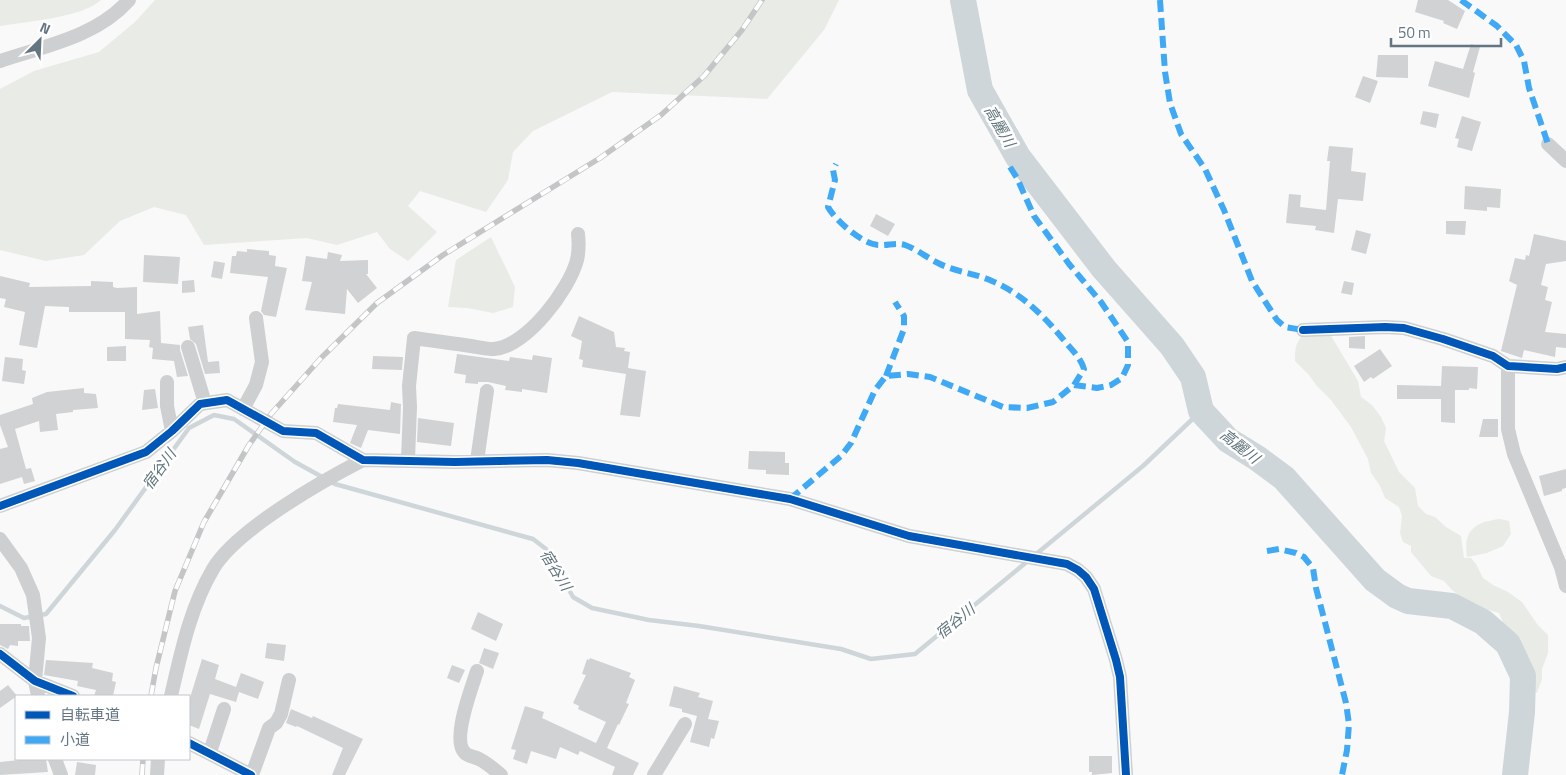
<svg xmlns="http://www.w3.org/2000/svg" width="1566" height="775" font-family="'Titillium Web','Noto Sans JP',sans-serif">
	<style>
		.green { fill: #e8ebe6 }
		.lines { fill: none; stroke-linecap: round; stroke-linejoin: round }
		.stream { stroke: #ced6d9; stroke-width: 4.5 }
		.river { stroke: #ced6d9; stroke-width: 26 }
		.building { fill: #d0d2d3 }
		.minor { stroke: #cecfd0; stroke-width: 14 }
		.rail-casing { stroke: #c3c5c6; stroke-width: 5.5 }
		.rail { stroke: #fff; stroke-width: 4; stroke-dasharray: 11; stroke-linecap: butt }
		.quiet { stroke: #3fa9f5; stroke-width: 6; stroke-dasharray: 12 6; stroke-linecap: butt }
		.cycleway-casing { stroke: #fff; stroke-width: 11 }
		.cycleway { stroke: #0057b8; stroke-width: 8 }
		.labels { text-anchor: middle; dominant-baseline: central; stroke-width: 5; stroke-linejoin: round; paint-order: stroke }
		.water-label { font-size: 15px; font-style: italic; fill: #60757c; stroke: #fff }
	</style>
	<rect width="100%" height="100%" fill="#f9f9f9"/>
	<path class="green" d="M0,0H101C84,17 25,22 0,26Z
		M155,0H839L824,30L767,99L612,92L533,131L513,152L508,180L486,212L420,191L408,206L437,232L408,261L390,249L377,232L337,245L307,238L204,245L186,215L154,207L120,221L84,255L46,261L0,250V89L34,71L99,52L135,22Z
		M491,237L515,287L513,307L493,313L467,308L448,307L456,260Z
		M1330,334L1358,381L1361,397L1372,405L1381,417L1386,428L1384,441L1399,472L1415,488L1418,506L1426,514L1435,517L1446,527L1461,536L1464,558H1471L1476,564L1483,578L1493,585L1508,592L1522,602L1537,624L1548,635V653L1542,669V679L1537,693L1531,692L1529,682L1528,667L1504,625L1499,613L1489,610L1467,609L1461,597L1452,590L1444,581L1431,576L1411,552V546L1403,542L1400,533L1402,516L1399,507L1385,498L1380,486L1371,473L1368,459L1351,427L1331,400L1317,386L1309,375L1295,361C1295,350 1295,343 1303,335Z
		M1500,519L1509,521L1511,534L1503,546L1487,553L1467,557C1463,530 1475,522 1500,519Z"/>
	<g class="lines">
		<path class="stream" d="M1035,555L1143,466L1201,411
			M0,606L24,618L46,614L115,530L189,428L214,415L234,419L295,462L335,484L533,539L546,549L573,597L592,608L649,620L699,626L841,649L871,659L915,654L1029,560"/>
		<path class="river" d="M963,0L980,90L1018,157L1104,269L1172,346L1193,377L1201,411L1228,440L1257,458L1284,478L1375,580L1397,596L1408,601L1452,606L1483,622L1508,644L1523,676L1522,712L1515,775"/>
	</g>
	<path class="building" d="M1418,0H1448L1465,11L1457,29L1443,23L1444,21L1415,12Z
		M1471,44L1480,47L1473,72L1475,73L1469,98L1428,86L1435,61L1463,69Z
		M1378,55H1408V78L1376,77Z
		M1363,76L1378,81L1370,103L1355,97Z
		M1423,111L1439,114L1436,128L1420,124Z
		M1462,116L1481,122L1472,151L1457,147L1459,139L1455,138Z
		M1329,146L1353,148L1351,171L1366,173L1363,201L1338,199L1334,233L1315,230L1316,226L1286,223L1289,194L1301,195L1300,207L1326,210L1330,161H1327Z
		M1465,186L1501,189L1500,208L1487,207V211L1464,209Z
		M876,214L895,224L888,236L870,226Z
		M1446,221H1466L1465,235L1446,234Z
		M1356,230L1371,234L1366,254L1351,250Z
		M1534,234L1566,241V261L1546,264L1541,285L1548,287L1545,300L1552,302L1545,332L1566,334V348L1556,347L1555,357L1524,350L1522,358L1501,351L1517,285L1509,281L1515,258L1525,260L1526,255L1529,256Z
		M247,249L269,251V255L276,256L275,266L287,268L276,317L264,315L261,311L268,277L230,273L232,256H236L237,251L247,252Z
		M328,252L342,255L340,261L368,260V274H366L377,288L358,303L347,289L345,314L305,310L312,282L302,281L306,256L327,259Z
		M144,255L180,257L178,284L143,282Z
		M214,261L225,263L222,279L211,277Z
		M0,276L30,283L29,287L91,286V281L113,282V287L117,288L137,287V314L160,311L161,343L180,345V350L188,376L177,377L174,361L152,359L153,348L149,347L150,340L125,339V312H69V307L45,306L37,348L19,345L25,312L4,307L6,299L0,298Z
		M194,280L195,292L182,293V281Z
		M1344,281L1354,283L1352,295L1341,293Z
		M579,316L614,332L616,347L625,348L624,351L630,352L628,368L646,371L640,417L620,415L626,374L582,367L583,360L579,359L582,341L571,336Z
		M203,325L208,362L219,361L220,373L205,374L196,344L190,339L188,327Z
		M1365,336V349L1349,348V337Z
		M126,346V361H107V347Z
		M1380,349L1392,366L1373,379L1371,377L1364,382L1354,366Z
		M457,354L509,361L510,357L532,360L533,355L552,358L547,393L522,389V392L505,390L506,386L488,382H478V384L465,383L466,375L454,373Z
		M373,356L403,357L402,370L372,369Z
		M5,357L23,359L22,370L26,371L24,384L2,381Z
		M1442,366L1478,367L1477,389L1469,388V390H1455V423L1441,422V399H1397V385L1441,386Z
		M84,388V393L96,394L98,408L73,410V412L56,414L58,430L40,432L39,421L15,429L26,469L31,468L35,481L24,484L22,477L0,484V449L8,447L0,425V415L33,404L32,398L47,392Z
		M155,389L158,408L142,410L144,390Z
		M391,402L401,404L400,434L368,430L361,448L350,443L357,425L333,422L335,408H337L338,404L390,410Z
		M418,418L454,423L451,446L417,442Z
		M1483,419H1498V437H1479Z
		M749,451L785,452V463H789V475L766,474V470L748,469Z
		M1566,469V488L1562,489V491L1544,496L1539,476Z
		M478,612L503,624L496,641L471,629Z
		M0,624H21V626H29L30,641H18V646L10,645L8,649L0,645Z
		M267,643L286,645L284,661L265,658Z
		M484,648L499,653L493,669L479,663Z
		M590,658L631,673L629,677L635,680L626,703L629,704L619,725L618,724L607,748L639,763L633,775H612L615,767L580,751L578,755L560,747L556,759L531,751L527,764L513,759L516,750L511,749L525,706L544,712L542,718L596,743L606,722L578,709L579,706L573,703L586,675L582,674L587,659L589,660Z
		M202,659L219,665L215,679L236,687L241,673L264,682L258,699L239,692L236,702L210,694L199,729L189,725V701Z
		M46,660L93,663L92,668L113,673L112,681L116,682L113,696H94L96,690L77,686L78,681L44,675Z
		M452,665L465,670L459,683L447,678Z
		M8,685L17,696L0,708V691Z
		M674,686L700,693L698,697L713,701L708,719L719,721L714,739L711,738L709,747L690,742L697,716L682,712V709L669,706Z
		M291,709L312,718L313,716L363,739L345,775H332L343,748L297,726L296,727L286,723Z
		M1089,756H1112V773L1092,775V772H1089Z
		M29,759H46L48,772L0,775V762Z
		M77,762L96,765L95,775H75Z"/>
	<g class="lines">
		<path class="minor" d="M0,61C45,46 96,37 129,0
			M1548,144L1566,161
			M1303,330L1385,327L1404,328L1443,339L1493,356L1508,366L1557,369L1566,367
			M188,347L205,403
			M1508,366V429L1514,454L1561,567L1566,586
			M167,382V406L172,431
			M243,409L256,385L262,362L256,318
			M408,460L410,407L409,386L414,338C433,341 452,343 471,346C478,347 487,349 494,349C527,346 569,290 577,260C579,251 579,243 578,234
			M477,461L487,391
			M0,506L146,452L172,431L200,404L227,400L283,431L316,433L363,460L455,462L547,460L578,463L790,499L909,536L1067,564L1078,570L1086,577L1094,589L1116,660L1120,677L1126,775
			M0,539L21,568L33,595L39,638L35,681L38,696
			M0,654L35,681L73,696
			M477,671C472,687 451,740 465,753C468,756 475,757 479,759C487,763 494,769 501,775
			M171,696C181,653 190,608 213,569C236,530 322,481 363,460
			M189,743L251,775
			M210,752L224,709
			M55,759L61,775
			M157,775L158,759
			M252,775L269,728L276,723L281,714L289,680
			M654,775L685,724"/>
		<g class="rail-casing">
			<path id="rail" d="M151,696L156,668L175,591L204,522L249,445L271,414L321,358L377,303L443,255L600,158L661,115L704,76L742,30L762,0
				M142,775L143,759"/>
		</g>
		<use href="#rail" class="rail"/>
		<path class="quiet" d="M1160,0L1165,72L1170,103L1181,134L1205,169L1224,210L1252,281L1277,320L1285,327L1303,330
			M1461,0L1497,26L1516,45L1524,61L1529,88L1548,144
			M1010,167L1017,178L1034,216L1069,264L1101,302L1128,342V365L1122,378L1111,385L1097,388L1074,385
			M886,376L904,329V316L895,302
			M790,499L841,456L851,443L875,390L886,376L908,374L930,377L1003,407L1027,408L1053,402L1074,385L1084,369C1081,359 1074,352 1067,344C1046,318 1023,294 992,281C975,273 955,272 938,263C927,258 917,249 905,245C895,242 888,246 879,245C863,245 835,220 828,207L835,180L833,170L836,164
			M1267,551L1279,549L1296,553L1304,557L1313,568L1316,588L1346,703L1349,724L1347,750L1342,775"/>
		<g class="cycleway-casing">
			<path id="cycleway" d="M1303,330L1385,327L1404,328L1443,339L1493,356L1508,366L1557,369L1566,367
				M0,506L146,452L172,431L200,404L227,400L283,431L316,433L363,460L455,462L547,460L578,463L790,499L909,536L1067,564L1078,570L1086,577L1094,589L1116,660L1120,677L1126,775
				M0,654L35,681L73,696
				M189,743L251,775"/>
		</g>
		<use href="#cycleway" class="cycleway"/>
	</g>
	<g class="labels">
		<g class="water-label">
			<text transform="translate(1000 126) rotate(60)">高麗川</text>
			<text transform="translate(1240 446) rotate(38)">高麗川</text>
			<text transform="translate(159 469) rotate(-54)">宿谷川</text>
			<text transform="translate(556 570) rotate(58)">宿谷川</text>
			<text transform="translate(955 621) rotate(-39)">宿谷川</text>
		</g>
	</g>
	<rect x="15" y="695" width="175" height="65" fill="#ffffff" stroke="#c1c8cd"/>
	<rect x="25" y="711" width="25" height="8" fill="#0057b8" stroke="#c1c8cd"/>
	<text x="60" y="720" font-size="15" fill="#657683">自転車道</text>
	<rect x="25" y="736" width="25" height="8" fill="#3fa9f5" stroke="#c1c8cd"/>
	<text x="60" y="745" font-size="15" fill="#657683">小道</text>
	<g transform="translate(40 40) rotate(24)" stroke="#ffffff" stroke-width="4" paint-order="stroke">
	<path d="M0-4L9 19L0 12L-9 19Z" fill="#657683"/>
	<text y="-8" font-size="14" font-weight="bold" text-anchor="middle" fill="#657683">N</text>
	</g>
	<path d="M1391 38v8h110v-8" fill="none" stroke="#657683" stroke-width="2.5"/>
	<text x="1398" y="38" font-size="15" fill="#657683" stroke="#ffffff" stroke-width="4" paint-order="stroke">50 m</text>
</svg>
